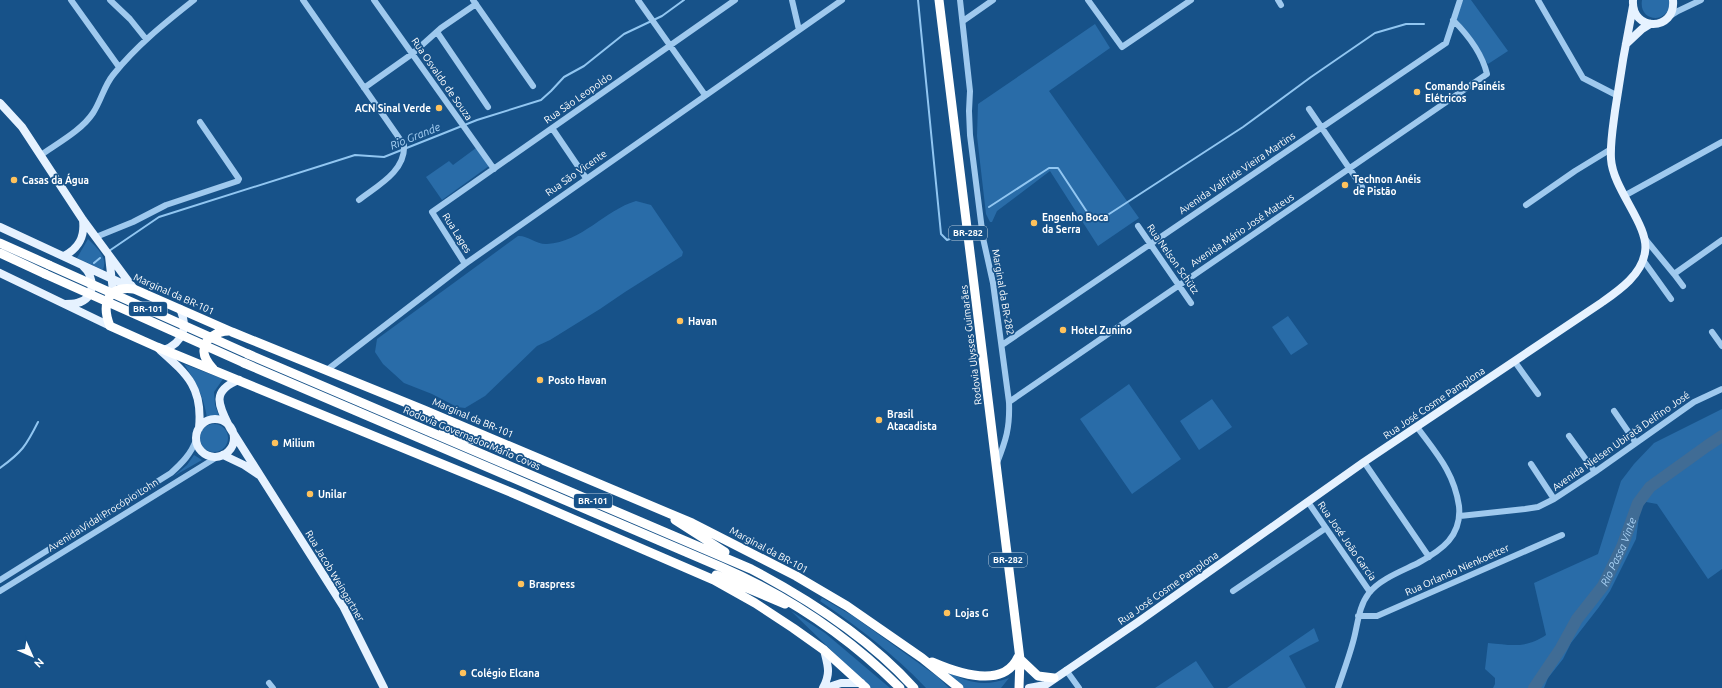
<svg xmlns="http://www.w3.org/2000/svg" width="1722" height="688" font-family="Ubuntu,sans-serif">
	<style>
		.green { fill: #296ca8 }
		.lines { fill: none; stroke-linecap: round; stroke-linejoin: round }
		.stream { stroke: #91c6f1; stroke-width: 2 }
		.river { stroke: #406c95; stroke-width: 12 }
		.minor { stroke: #9fc9ee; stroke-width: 6 }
		.major { stroke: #e6f2ff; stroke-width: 8 }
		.highway { stroke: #fff; stroke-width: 9 }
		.highway-bridge { stroke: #fff; stroke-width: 9 }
		.poi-dot { fill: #ffc25c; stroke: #175289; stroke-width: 1.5 }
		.labels { text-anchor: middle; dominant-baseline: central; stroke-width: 3.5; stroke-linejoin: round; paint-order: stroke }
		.shield { fill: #175289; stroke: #b9cbdc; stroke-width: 1 }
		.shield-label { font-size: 9px; font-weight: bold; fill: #fff }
		.street-label { font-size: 10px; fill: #fff; stroke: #175289 }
		.poi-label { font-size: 10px; font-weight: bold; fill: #fff; stroke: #175289; text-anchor: start }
		.water-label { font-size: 11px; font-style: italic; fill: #aad3f6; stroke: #175289 }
	</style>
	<rect width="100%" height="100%" fill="#175289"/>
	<path class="green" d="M1463,0H1471L1508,51L1488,64L1467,32L1456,19Z
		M1642,0H1670C1671,25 1638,23 1642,0Z
		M1095,24L1110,48L1049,91L1139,218L1098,246L1050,171L997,211L992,222H990L986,214L977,136L978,104Z
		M476,148L489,166L442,200L426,177L449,161L453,165Z
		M636,201L651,205L683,252L682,256L625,292L600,309L550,340L537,346L485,396L465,408L457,407L432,394L404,383L383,364L375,352L377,339L518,236C527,235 537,245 547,244C582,242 605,210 636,201Z
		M88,239C97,248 108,257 103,270L77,258Z
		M1288,316L1308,344L1291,355L1272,327Z
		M184,364L223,379L214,392L215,405L219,416H212L207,418C204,397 196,382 184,364Z
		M1129,384L1181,459L1132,494L1080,419Z
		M1212,399L1232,427L1199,450L1180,421Z
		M1722,409V569L1708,579L1657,504L1646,502L1640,509L1636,539L1610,591L1599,607L1571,643L1563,659L1548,678L1544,688H1493L1495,684V678L1485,669L1488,643C1511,645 1525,649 1546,635L1534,583L1598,554L1621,481L1634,464L1654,443Z
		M200 438a14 14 0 1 1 28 0a14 14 0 1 1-28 0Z
		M194,455L202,460L174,476L187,465Z
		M822,598L853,616L938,677L949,688H926C894,654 858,627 820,601Z
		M791,611L825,633L890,688H870Z
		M1314,628L1319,641L1289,656L1306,688H1227Z
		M1196,661L1214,688H1155Z
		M943,670C968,682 982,688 1009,678L1001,688H964Z"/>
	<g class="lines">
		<path class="stream" d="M918,0L941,234L947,240L955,237
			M989,207L1049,168H1058L1091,218H1103L1243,127L1311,77L1375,33L1406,24H1424
			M109,251L159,217L355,155L384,157L477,120L541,100L551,91L564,77L584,66L624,34L662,16L684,0
			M94,263L100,258
			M0,468C22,452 26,446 38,422"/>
		<path class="river" id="s1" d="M1534,688L1561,648L1577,619L1603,586L1622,547L1638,503L1650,487L1707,446L1722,436"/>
		<path class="minor" d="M71,0L119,67
			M110,0L130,19L146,39
			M303,0L404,145C406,171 377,186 359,200
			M374,0L494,169
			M473,0L533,86
			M638,0L705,95
			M792,0L799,30
			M960,0L970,91L969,111L970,135L983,238L993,283L1009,402C1010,428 1006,440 997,463
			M1088,0L1122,47L1191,0
			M1278,0L1281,5
			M1538,0L1583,78L1618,96
			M1670,16L1678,11L1701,0
			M963,21L993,0
			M437,32L488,107
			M364,88L412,54L441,28L476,4
			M1309,109L1362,187
			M552,128L586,178
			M41,155C58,143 82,130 93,113C101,101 104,86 113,75C137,45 165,23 194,0
			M1624,196L1722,142
			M1526,205L1575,171L1611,149
			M1138,226L1191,303
			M96,237L133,222L166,205L238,181L239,179L200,122
			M1646,240L1674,274L1722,240
			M1643,260L1671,299
			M465,264L432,212L735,0
			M1674,274L1683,286
			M1712,332L1722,346
			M1002,345L1446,43L1460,0
			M1515,362L1538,394
			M327,370L465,264L842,0
			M1009,402L1487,74C1482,53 1468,35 1453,20
			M1614,411L1636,443
			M1569,436L1595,472
			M1364,462L1429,557
			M1531,464L1554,499
			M1308,502L1370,592
			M1460,516L1525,509L1538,507L1554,499L1595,472L1694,402L1722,389
			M0,580L171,473C182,463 191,454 196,440
			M0,591L217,457
			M1233,591L1326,528
			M1358,616H1377L1562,535
			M1066,670L1079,688
			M269,683L273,688
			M1338,688C1343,673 1349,657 1353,642C1358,625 1358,607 1369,593C1380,579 1402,571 1418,563C1442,550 1462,536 1459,506C1454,472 1436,453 1417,427"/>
		<path class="major" d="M1633,0C1631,32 1676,32 1673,0
			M1626,44L1642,29L1650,24
			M0,103L22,127L83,220L134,289
			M0,227L134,289
			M64,256C79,248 85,237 83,220
			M109,256L113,291
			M0,273L110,326
			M65,304C69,304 73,304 77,303C96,299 95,277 83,266
			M160,350C188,375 203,388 199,428
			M164,350C184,342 188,327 180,309
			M239,380C210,391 219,406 230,428L343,606L384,688
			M196 438a19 19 0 1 1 38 0a19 19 0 1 1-38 0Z
			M223,455L244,465L259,475
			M823,688C831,673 828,666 824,650
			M826,688L841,683H861
			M1029,688L1045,685
			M1041,688L1138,622L1364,462L1601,303C1618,291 1642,275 1645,252C1650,226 1613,190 1611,159C1610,143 1613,127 1615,111C1620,76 1626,41 1633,6"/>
		<path class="highway" d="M939,0L1020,659L1019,688
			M0,243L49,265
			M0,253L45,274
			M248,354L751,569C810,600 869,638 914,688
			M244,363L721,567C788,596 848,636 900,688
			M214,370C210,365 204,359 204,352C203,339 217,331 229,331
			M443,432L499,446
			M675,520L725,552
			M716,575L785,604
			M1020,659L1038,676L1054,678
			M932,662C962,675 1004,688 1018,657
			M866,688L824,650L793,628L755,603L714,580L515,494L157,347L110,326C101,304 108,285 134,289L232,332L424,410L692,523L796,576L847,606L922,658L959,688"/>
		<path class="highway-bridge" d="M49,265L248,354
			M45,274L244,363"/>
	</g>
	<g class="poi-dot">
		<circle cx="1417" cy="92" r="4"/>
		<circle cx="439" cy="108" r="4"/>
		<circle cx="14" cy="180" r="4"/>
		<circle cx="1345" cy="185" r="4"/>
		<circle cx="1034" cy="223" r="4"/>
		<circle cx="680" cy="321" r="4"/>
		<circle cx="1063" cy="330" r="4"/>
		<circle cx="540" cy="380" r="4"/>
		<circle cx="879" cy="420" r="4"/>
		<circle cx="275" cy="443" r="4"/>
		<circle cx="310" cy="494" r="4"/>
		<circle cx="521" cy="584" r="4"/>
		<circle cx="947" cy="613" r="4"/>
		<circle cx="463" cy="673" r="4"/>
	</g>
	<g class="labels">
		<g class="shield">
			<rect x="949" y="226" width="38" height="14" rx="3"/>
			<rect x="129" y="302" width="38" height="14" rx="3"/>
			<rect x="574" y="494" width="38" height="14" rx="3"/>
			<rect x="989" y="553" width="38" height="14" rx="3"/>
		</g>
		<g class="shield-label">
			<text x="968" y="233">BR-282</text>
			<text x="148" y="309">BR-101</text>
			<text x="593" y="501">BR-101</text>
			<text x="1008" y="560">BR-282</text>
		</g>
		<g class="street-label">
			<text transform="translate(442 79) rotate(55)">Rua Osvaldo de Souza</text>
			<text transform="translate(578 98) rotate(-35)">Rua São Leopoldo</text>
			<text transform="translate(576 173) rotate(-35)">Rua São Vicente</text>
			<text transform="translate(1237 173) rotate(-34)">Avenida Valfride Vieira Martins</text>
			<text transform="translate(1242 230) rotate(-34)">Avenida Mário José Mateus</text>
			<text transform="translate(457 233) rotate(58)">Rua Lages</text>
			<text transform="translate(1173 259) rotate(55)">Rua Nelson Schütz</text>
			<text transform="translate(1003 292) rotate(80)">Marginal da BR-282</text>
			<text transform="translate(174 294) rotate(24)">Marginal da BR-101</text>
			<text transform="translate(971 345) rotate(-97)">Rodovia Ulysses Guimarães</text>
			<text transform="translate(1434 403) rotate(-34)">Rua José Cosme Pamplona</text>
			<text transform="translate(473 418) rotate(23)">Marginal da BR-101</text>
			<text transform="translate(472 438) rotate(23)">Rodovia Governador Mário Covas</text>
			<text transform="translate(1621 441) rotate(-35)">Avenida Nielsen Ubiratã Delfino José</text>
			<text transform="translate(103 515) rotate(-32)">Avenida Vidal Procópio Lohn</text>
			<text transform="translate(1347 541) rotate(55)">Rua José João Garcia</text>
			<text transform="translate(769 550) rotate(28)">Marginal da BR-101</text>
			<text transform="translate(1457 570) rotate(-24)">Rua Orlando Nienkoetter</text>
			<text transform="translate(335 576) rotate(59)">Rua Jacob Weingartner</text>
			<text transform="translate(1168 588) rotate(-35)">Rua José Cosme Pamplona</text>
		</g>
		<g class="poi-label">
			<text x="1425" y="86">Comando Painéis<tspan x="1425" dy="12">Elétricos</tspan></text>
			<text x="431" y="108" text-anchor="end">ACN Sinal Verde</text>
			<text x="1353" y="179">Technon Anéis<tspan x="1353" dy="12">de Pistão</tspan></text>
			<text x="22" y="180">Casas da Água</text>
			<text x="1042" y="217">Engenho Boca<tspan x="1042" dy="12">da Serra</tspan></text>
			<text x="688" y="321">Havan</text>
			<text x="1071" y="330">Hotel Zunino</text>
			<text x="548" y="380">Posto Havan</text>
			<text x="887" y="414">Brasil<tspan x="887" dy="12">Atacadista</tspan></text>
			<text x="283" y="443">Milium</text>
			<text x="318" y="494">Unilar</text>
			<text x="529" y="584">Braspress</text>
			<text x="955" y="613">Lojas G</text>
			<text x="471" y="673">Colégio Elcana</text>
		</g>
		<g class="water-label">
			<text transform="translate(415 136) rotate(-22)">Rio Grande</text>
			<text stroke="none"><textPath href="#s1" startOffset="161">Rio Passa Vinte</textPath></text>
		</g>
	</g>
	<g transform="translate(32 656) rotate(135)" stroke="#175289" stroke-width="3" paint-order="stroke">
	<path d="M0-3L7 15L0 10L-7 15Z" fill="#ffffff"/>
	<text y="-6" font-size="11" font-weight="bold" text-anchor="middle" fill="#ffffff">N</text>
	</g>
</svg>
